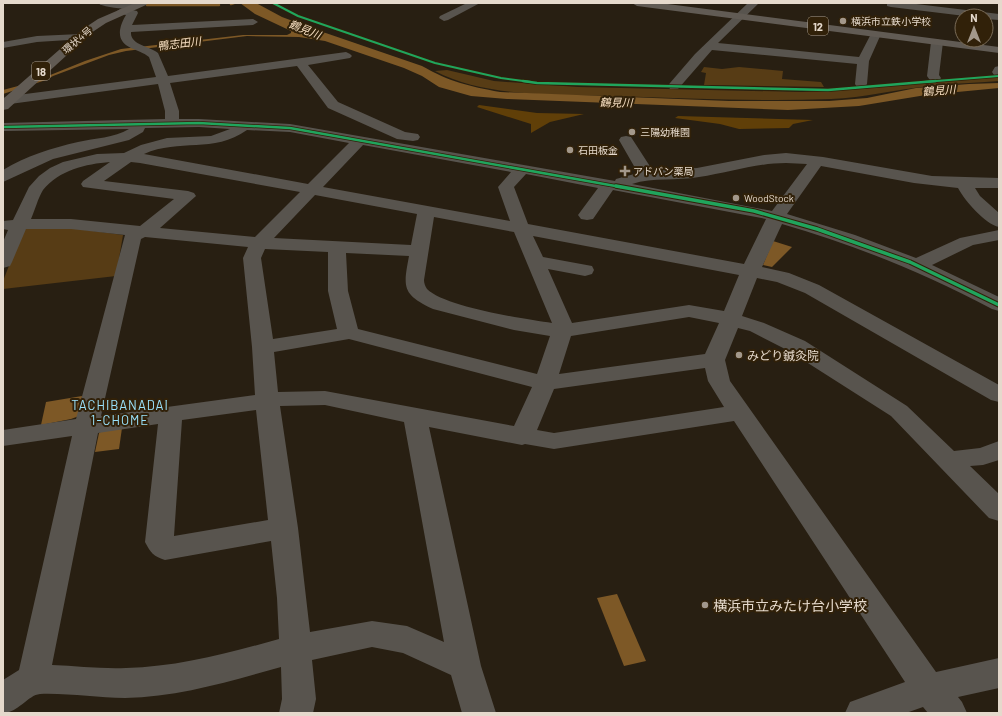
<svg xmlns="http://www.w3.org/2000/svg" width="1002" height="716" viewBox="0 0 1002 716" font-family="Barlow,'Noto Sans JP',sans-serif">
<style>
.green{fill:#573c15}
.forest{fill:#603f08}
.water{fill:#7d5826}
.lines{fill:none;stroke-linecap:round;stroke-linejoin:round}
.stream{stroke:#7d5826;stroke-width:2.5}
.minor{fill:#58544e;fill-rule:evenodd}
.major{fill:#615b54;fill-rule:evenodd}
.cycleway-far2-casing{stroke:#312109;stroke-width:3.5}
.cycleway-far1-casing{stroke:#312109;stroke-width:4}
.cycleway-casing{stroke:#312109;stroke-width:5.5}
.cycleway-far2{stroke:#20a55d;stroke-width:2}
.cycleway-far1{stroke:#20a55d;stroke-width:2.5}
.cycleway{stroke:#20a55d;stroke-width:3.5}
.poi-dot{fill:#a3988b;stroke:#312109;stroke-width:1.5}
.labels{text-anchor:middle;dominant-baseline:central;stroke-width:4;stroke-linejoin:round;paint-order:stroke}
.far-poi-label{font-size:10px;fill:#e5d9cc;stroke:#312109;text-anchor:start}
.far-street-label{font-size:10px;fill:#e5d9cc;stroke:#312109}
.shield{fill:#312109;stroke:#afa292;stroke-width:1}
.shield-label{font-size:11px;font-weight:bold;fill:#e5d9cc}
.far-water-label{font-size:11px;font-style:italic;fill:#f6dec1;stroke:#312109}
.poi-label{font-size:12px;fill:#e5d9cc;stroke:#312109;text-anchor:start}
.neighbourhood-label{font-size:13px;letter-spacing:1px;fill:#9ae2fc;stroke:#312109}
.near-poi-label{font-size:14px;fill:#e5d9cc;stroke:#312109;text-anchor:start}
</style>
<rect width="100%" height="100%" fill="#281f12"/>
<g class="green">
<polygon points="704,67 722,69 739,67 783,71 782,79 821,82 824,87 704,85 706,73 701,72"/>
<path d="M 447,70 L 494,81 L 578,87 L 802,92 L 861,89 L 958,79 L 999,77 L 999,81 C 976,83 953,83 930,86 C 896,89 864,98 831,99 C 758,102 685,98 613,96 C 556,94 486,98 435,71 Z"/>
<polygon points="35,226 56,226 123,235 116,276 3,289 3,281 23,230"/>
</g>
<g class="forest">
<polygon points="479,105 537,113 584,114 550,122 531,133 531,124 477,107"/>
<polygon points="678,116 813,120 793,124 789,128 739,129 720,124 675,118"/>
</g>
<g class="water">
<path d="M 240,3 L 256,3 L 282,17 L 317,30 L 422,66 C 450,82 468,86 500,92 L 729,101 L 829,101 L 867,98 L 916,88 L 969,84 L 999,83 L 999,88 L 926,95 L 859,106 L 788,110 L 507,99 L 471,96 L 439,87 L 422,76 L 404,68 L 325,41 L 299,37 L 247,36 L 126,51 L 109,55 L 53,76 L 46,80 L 3,94 L 3,90 L 33,82 L 85,61 L 121,49 L 243,35 L 287,35 L 291,33 L 291,31 L 255,14 Z"/>
<polygon points="773,241 792,247 772,267 763,265"/>
<polygon points="82,396 79,416 71,419 41,425 46,402"/>
<polygon points="122,428 119,449 95,452 99,433 105,429"/>
<polygon points="617,594 646,661 624,666 597,598"/>
</g>
<g class="lines">
<g class="stream">
<polyline points="231,4 234,3"/>
<polyline points="147,5 219,5"/>
</g>
<g class="minor">
<path d="M 98,3 L 136,3 L 141,6 C 137,11 103,8 98,3 Z"/>
<polygon points="467,3 480,3 448,20 444,21 439,18 440,16"/>
<polygon points="748,3 759,3 718,43 859,57 872,32 880,32 881,34 869,61 867,84 865,87 857,87 855,84 857,64 712,50 678,89 670,89 668,86 670,83 695,54"/>
<polygon points="887,3 908,3 999,14 999,20 986,19 986,16 965,16 891,7 887,6"/>
<path d="M 122,8 L 137,11 L 138,13 L 132,25 L 253,19 L 258,22 L 253,25 L 131,32 C 130,45 150,46 158,53 L 168,76 L 346,52 L 350,54 L 352,56 L 350,58 L 308,65 L 338,102 L 405,132 L 418,134 L 420,137 L 418,140 L 413,141 L 397,139 L 328,108 L 297,66 L 170,83 L 179,111 L 179,119 L 199,119 L 290,124 L 615,181 L 616,179 L 638,173 L 619,140 L 621,137 L 626,136 L 631,137 L 653,171 L 697,168 L 764,155 L 786,153 L 823,157 L 932,176 L 999,178 L 999,188 L 975,188 L 980,196 L 999,213 L 999,227 C 985,224 965,201 958,188 L 914,183 L 821,166 L 787,214 L 855,235 L 916,258 L 960,238 L 999,230 L 999,240 L 973,245 L 932,265 L 999,297 L 999,311 L 992,309 C 924,273 855,245 782,224 L 762,267 L 789,273 L 819,285 L 999,385 L 999,402 L 991,400 L 805,293 L 777,282 L 757,278 L 742,316 L 764,323 L 805,341 L 907,406 L 954,451 L 980,448 L 999,441 L 999,460 L 983,465 L 970,466 L 999,494 L 999,521 L 989,518 L 891,416 L 789,351 L 750,331 L 738,328 L 725,360 L 730,381 L 936,672 L 999,658 L 999,688 L 958,697 L 962,702 L 967,713 L 928,713 L 923,707 L 906,713 L 845,713 L 850,702 L 905,682 L 734,421 L 554,449 L 525,444 L 522,445 L 429,427 L 481,666 L 496,713 L 462,713 L 451,675 L 403,653 L 372,647 L 312,660 L 316,699 L 313,713 L 279,713 L 282,699 L 281,667 C 230,681 179,697 125,698 C 97,698 69,693 40,694 C 28,695 18,713 3,713 L 3,680 L 19,670 L 72,436 L 3,446 L 3,430 L 76,419 L 125,235 L 71,229 L 26,229 L 12,262 L 10,266 L 3,268 L 3,242 L 8,230 L 3,229 L 3,221 L 13,220 L 29,187 L 39,176 L 50,168 L 63,162 L 97,154 L 124,153 L 141,145 L 167,138 L 211,136 L 230,129 L 199,127 L 145,128 L 143,132 L 129,140 L 53,159 L 3,182 L 3,170 C 26,156 52,148 78,142 C 95,138 114,138 129,129 L 3,131 L 3,123 L 165,119 L 165,111 L 158,84 L 10,104 L 5,103 L 3,100 L 5,97 L 10,96 L 156,77 L 149,57 C 138,48 118,49 120,30 C 121,24 123,20 126,15 L 118,13 L 117,11 ZM 247,130 L 290,132 L 349,143 L 308,184 L 144,154 C 180,138 213,154 247,130 ZM 363,145 L 511,172 L 498,187 L 510,221 L 323,187 ZM 110,162 L 83,181 L 81,184 L 83,187 L 174,199 L 140,226 L 71,219 L 31,219 C 35,210 38,198 43,190 C 59,170 86,164 110,162 ZM 131,162 L 140,163 L 300,192 L 255,237 L 160,228 L 196,196 L 194,193 L 188,191 L 104,181 ZM 786,163 L 807,164 L 772,211 L 632,184 C 653,177 677,181 699,177 C 728,173 756,163 786,163 ZM 526,174 L 598,188 L 578,215 L 581,219 L 587,220 L 593,219 L 613,190 L 766,219 L 744,264 L 528,224 L 514,187 ZM 315,195 L 417,214 L 411,245 L 274,238 ZM 434,217 L 514,232 L 552,323 C 524,319 445,307 427,289 C 425,286 424,283 424,280 ZM 533,236 L 739,275 L 724,311 L 689,305 L 572,323 L 548,269 L 585,276 L 592,274 L 594,270 L 592,266 L 543,257 ZM 145,237 L 248,247 L 243,258 L 252,347 L 255,395 L 101,416 L 141,239 ZM 265,249 L 328,252 L 328,291 L 337,329 L 273,339 L 261,258 ZM 346,253 L 409,256 C 403,288 402,294 433,309 L 514,330 L 550,336 L 537,374 L 358,329 L 348,291 ZM 689,317 L 719,323 L 705,354 L 559,374 L 571,336 ZM 349,339 L 532,387 L 514,426 L 325,391 L 278,392 L 274,352 ZM 705,368 L 708,381 L 724,407 L 554,433 L 537,430 L 554,389 ZM 325,405 L 404,422 L 444,642 L 407,626 L 372,621 L 310,632 L 298,528 L 280,406 ZM 256,410 L 268,520 L 174,536 L 182,420 ZM 158,424 L 145,542 C 151,553 153,556 165,560 L 271,541 L 277,598 L 279,639 C 229,653 178,667 126,668 C 101,669 77,666 52,665 L 98,433 Z"/>
<polygon points="80,34 86,37 84,39 37,42 3,48 3,42 37,36"/>
<path d="M 937,39 L 943,42 L 939,75 L 941,78 L 939,81 C 933,82 930,81 927,76 L 931,42 Z"/>
<polygon points="999,66 999,75 994,75 992,72 995,67"/>
</g>
<g class="major">
<polygon points="135,3 148,3 146,5 106,23 91,33 8,109 3,110 3,99 83,29 98,19"/>
<polygon points="632,3 660,3 999,47 999,53 637,6"/>
</g>
<g class="cycleway-far2-casing">
<g id="cycleway-far2">
<polyline points="273,3 298,16 435,63 501,78 531,82"/>
<polyline points="924,82 999,76"/>
</g>
</g>
<g class="cycleway-far1-casing">
<g id="cycleway-far1">
<polyline points="523,81 537,83 828,90 936,81"/>
<polyline points="3,127 199,123 290,128 621,187"/>
</g>
</g>
<g class="cycleway-casing">
<polyline id="cycleway" points="616,186 754,211 817,229 910,262 999,305"/>
</g>
<use href="#cycleway-far2" class="cycleway-far2"/>
<use href="#cycleway-far1" class="cycleway-far1"/>
<use href="#cycleway" class="cycleway"/>
</g>
<g class="poi-dot">
<circle cx="843" cy="21" r="4"/>
<circle cx="632" cy="132" r="4"/>
<circle cx="570" cy="150" r="4"/>
<path d="M623 165h4v4h4v4h-4v4h-4v-4h-4v-4h4z"/>
<circle cx="736" cy="198" r="4"/>
<circle cx="739" cy="355" r="4"/>
<circle cx="705" cy="605" r="4"/>
</g>
<g class="labels">
<g class="far-poi-label">
<text x="851" y="21">横浜市立鉄小学校</text>
<text x="640" y="132">三陽幼稚園</text>
<text x="578" y="150">石田板金</text>
<text x="633" y="171">アドバン薬局</text>
<text x="744" y="198">WoodStock</text>
</g>
<g class="far-street-label">
<text transform="translate(77 40) rotate(-40)">環状4号</text>
</g>
<g class="shield">
<rect x="808" y="17" width="20" height="18" rx="3"/>
<rect x="32" y="62" width="18" height="18" rx="3"/>
</g>
<g class="shield-label">
<text x="818" y="26">12</text>
<text x="41" y="71">18</text>
</g>
<g class="far-water-label">
<text transform="translate(305 29) rotate(22)">鶴見川</text>
<text transform="translate(179 43) rotate(-7)">鴨志田川</text>
<text transform="translate(939 90) rotate(-4)">鶴見川</text>
<text transform="translate(616 102) rotate(1)">鶴見川</text>
</g>
<g class="poi-label">
<text x="747" y="355">みどり鍼灸院</text>
</g>
<g class="neighbourhood-label">
<text x="120" y="405">TACHIBANADAI<tspan x="120" dy="15">1-CHOME</tspan></text>
</g>
<g class="near-poi-label">
<text x="713" y="605">横浜市立みたけ台小学校</text>
</g>
</g>
<rect width="1002" height="716" fill="none" stroke="#e5d9cc" stroke-width="8"/>
<g transform="translate(974 28)"><circle r="19" fill="#312109" stroke="#796b57"/>
<path d="M0-3L7 15L0 10L-7 15Z" fill="#a3988b"/>
<text y="-6" font-size="11" font-weight="bold" text-anchor="middle" fill="#e5d9cc">N</text>
</g>
</svg>
